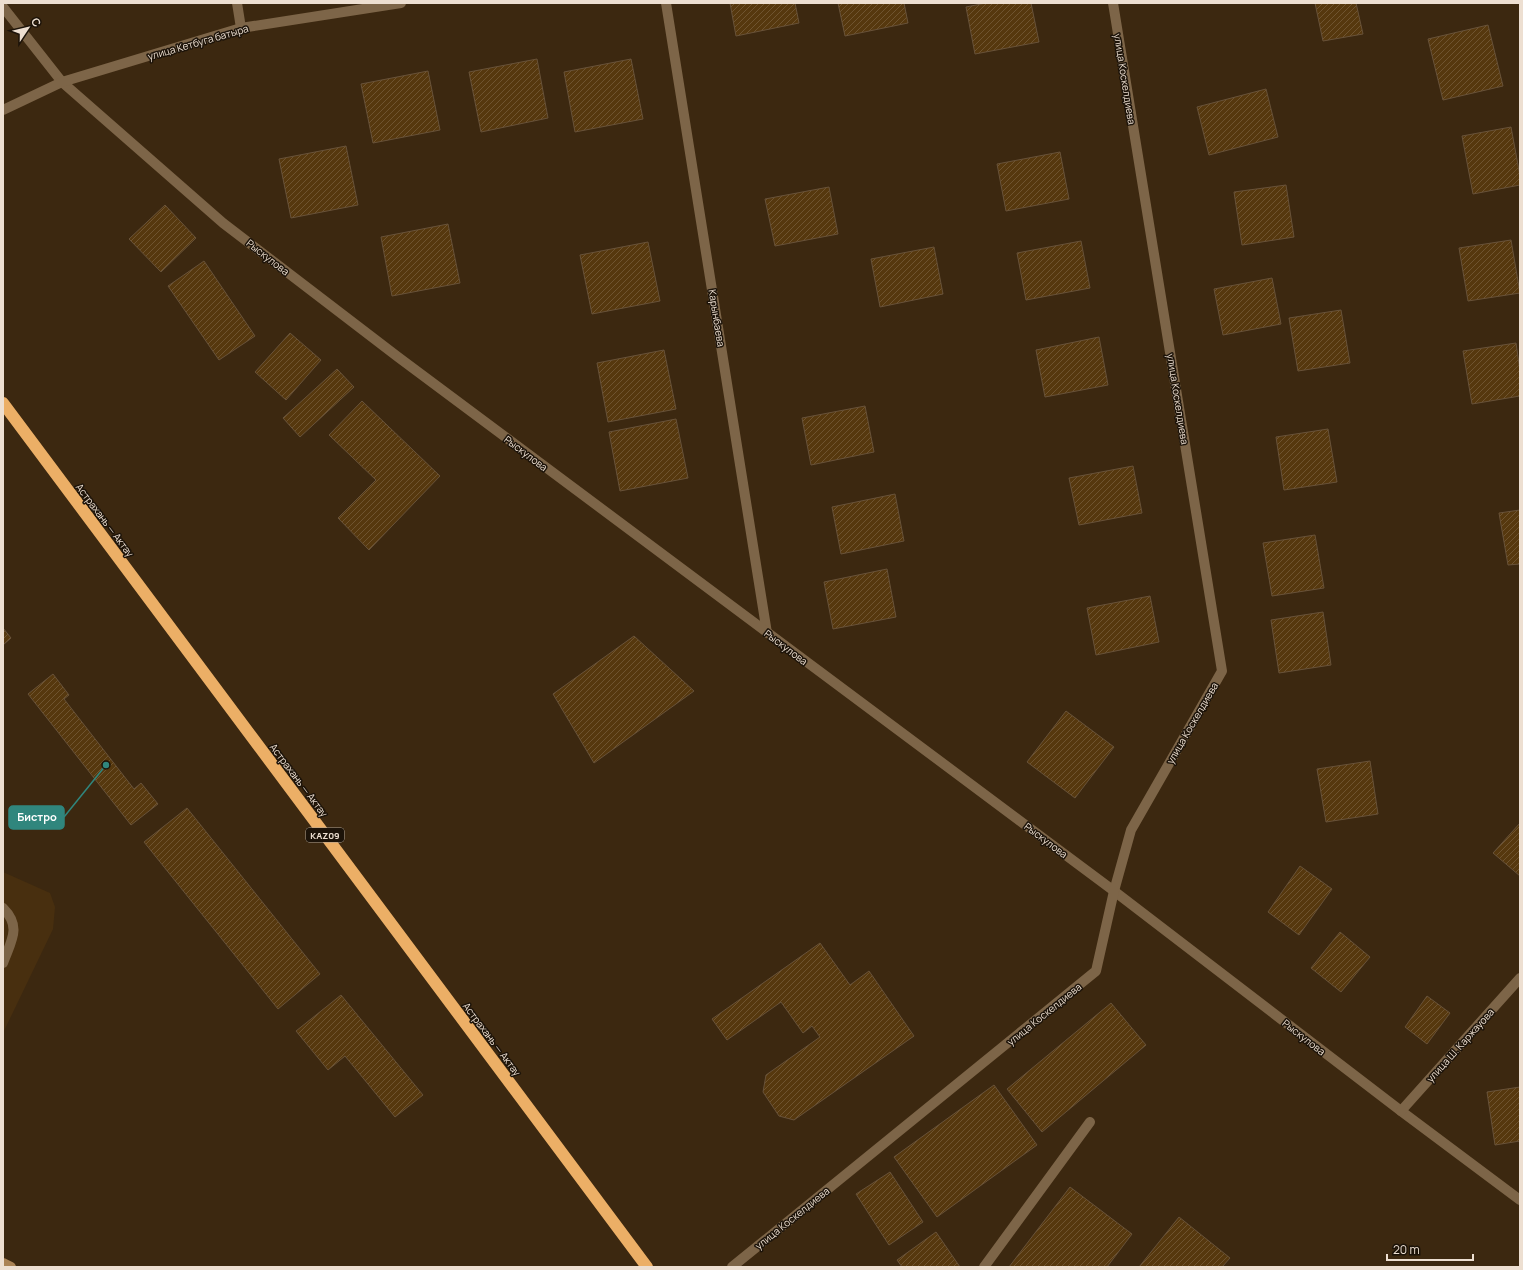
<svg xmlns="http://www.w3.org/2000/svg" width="1523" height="1270" viewBox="0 0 1523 1270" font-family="Manrope,sans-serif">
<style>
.built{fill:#482f0f}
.building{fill:url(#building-hatch);stroke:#685239}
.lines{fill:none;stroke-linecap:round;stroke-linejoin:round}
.lane{stroke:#7d6548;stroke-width:10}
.street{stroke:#7d6548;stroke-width:10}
.secondary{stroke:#aa8355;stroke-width:10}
.highway{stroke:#ecaf66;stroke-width:12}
.labels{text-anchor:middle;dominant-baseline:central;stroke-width:3;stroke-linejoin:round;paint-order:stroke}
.shield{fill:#1c1309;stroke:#aea295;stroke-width:1}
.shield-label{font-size:9px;font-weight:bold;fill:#eddfd1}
.street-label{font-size:10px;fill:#eddfd1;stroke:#1c1309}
.leader{fill:none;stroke:#30867d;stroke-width:1.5}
.callout-dot{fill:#30867d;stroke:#1c1309;stroke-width:1.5}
.callout{fill:#30867d;stroke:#30867d;stroke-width:1.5}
.callout-label{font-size:11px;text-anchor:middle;font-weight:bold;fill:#fff}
</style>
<defs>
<pattern id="building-hatch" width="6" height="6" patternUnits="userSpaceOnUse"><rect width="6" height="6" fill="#56380e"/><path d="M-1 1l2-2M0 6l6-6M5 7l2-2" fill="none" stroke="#6f5430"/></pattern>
</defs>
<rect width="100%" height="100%" fill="#3c2810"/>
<polygon class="built" points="3,872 50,893 55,907 53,929 3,1033"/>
<g class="building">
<polygon points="730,3 795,3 799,23 736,36"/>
<polygon points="838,3 904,3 908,23 845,36"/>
<polygon points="986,3 1031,3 1039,42 975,54 966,7"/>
<polygon points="1315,3 1356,3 1363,34 1323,41"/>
<polygon points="1488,25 1503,86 1443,100 1428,39"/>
<polygon points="537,59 548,118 481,132 469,72"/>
<polygon points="631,59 643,119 575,132 564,72"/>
<polygon points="428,71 440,130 373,143 361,84"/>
<polygon points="1266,89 1278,137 1209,155 1197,107"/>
<polygon points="1511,127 1520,176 1520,185 1473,194 1462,136"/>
<polygon points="346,146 358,205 291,218 279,159"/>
<polygon points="1060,152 1069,199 1006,211 997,164"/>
<polygon points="1286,185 1294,237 1242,245 1234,192"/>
<polygon points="829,187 838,234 775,246 765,199"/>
<polygon points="165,205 196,238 161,272 129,239"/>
<polygon points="448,224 460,283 392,296 381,237"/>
<polygon points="1511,240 1520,293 1468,301 1459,248"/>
<polygon points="1081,241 1090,288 1026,300 1017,253"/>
<polygon points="648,242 660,301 592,314 580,255"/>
<polygon points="934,247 943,294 880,307 871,259"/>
<polygon points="204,261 255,336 219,360 168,286"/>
<polygon points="1272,278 1281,324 1223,335 1214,289"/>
<polygon points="1341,310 1350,363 1298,371 1289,318"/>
<polygon points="290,333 321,360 286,400 255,372"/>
<polygon points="1099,337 1108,385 1045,397 1036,350"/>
<polygon points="1516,343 1520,371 1520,396 1472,404 1463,351"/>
<polygon points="664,350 676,409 608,422 597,363"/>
<polygon points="337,369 354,387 300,437 283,418"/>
<polygon points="362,401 440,476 369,550 338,518 376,480 329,435"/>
<polygon points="865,406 874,452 811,465 802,418"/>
<polygon points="676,419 688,478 620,491 609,432"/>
<polygon points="1328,429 1337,482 1284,490 1276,437"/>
<polygon points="1133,466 1142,513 1079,525 1069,478"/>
<polygon points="895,494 904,541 841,554 832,507"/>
<polygon points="1520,510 1520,564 1508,565 1499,513"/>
<polygon points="1315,535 1324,588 1272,596 1263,543"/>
<polygon points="887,569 896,617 833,629 824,582"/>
<polygon points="1150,596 1159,642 1096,655 1087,608"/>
<polygon points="1323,612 1331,665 1279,673 1271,620"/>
<polygon points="3,628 11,638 3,645"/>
<polygon points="634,636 694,691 594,763 553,694"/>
<polygon points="53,674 69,695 64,699 134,789 141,783 158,804 131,825 28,694"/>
<polygon points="1066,711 1114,747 1075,798 1027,762"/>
<polygon points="1370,761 1378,814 1326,822 1317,769"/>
<polygon points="187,808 320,974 278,1009 144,842"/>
<polygon points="1520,823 1520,876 1493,853"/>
<polygon points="1300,866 1332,889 1299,935 1268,912"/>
<polygon points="1340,932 1370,957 1341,992 1311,968"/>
<polygon points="820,943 850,985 869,971 914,1036 794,1120 779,1116 763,1092 766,1075 820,1037 812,1026 803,1033 781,1002 727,1040 712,1019"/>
<polygon points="341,995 423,1095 395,1117 345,1056 328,1070 296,1031"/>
<polygon points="1427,996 1450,1013 1427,1044 1405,1027"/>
<polygon points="1111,1003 1146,1045 1042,1132 1007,1089"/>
<polygon points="994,1085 1037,1145 937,1217 894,1157"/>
<polygon points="1520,1087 1520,1141 1495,1145 1487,1092"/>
<polygon points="890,1172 923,1222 889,1245 856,1194"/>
<polygon points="1070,1187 1132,1234 1107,1267 1009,1267"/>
<polygon points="1179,1217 1230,1258 1222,1267 1139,1267"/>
<polygon points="936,1232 960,1267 902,1267 897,1260"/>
</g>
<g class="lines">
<g class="lane">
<path d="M 3,908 C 22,927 11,941 3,963"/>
<polyline points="984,1267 1090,1122"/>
</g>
<g class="street">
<polyline points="237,3 241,28"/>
<polyline points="666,3 767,633"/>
<polyline points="3,7 62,82 223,223 398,357 1114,891 1401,1111 1520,1200"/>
<polyline points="3,110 62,82 241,28 401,3"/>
<polyline points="1401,1111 1520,978"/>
<polyline points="732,1267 1096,971 1114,891 1131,830 1222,671 1113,3"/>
</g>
<polyline class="secondary" points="3,1263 11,1267"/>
<polyline class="highway" points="3,403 647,1267"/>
</g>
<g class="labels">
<rect class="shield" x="306" y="828" width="38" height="14" rx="3"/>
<g class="shield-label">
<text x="325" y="835">KAZ09</text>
</g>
<g class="street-label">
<text transform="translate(198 42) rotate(-16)">улица Кетбуга батыра</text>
<text transform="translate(1125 79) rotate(81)">улица Коскелдиева</text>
<text transform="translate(268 257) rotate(38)">Рыскулова</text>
<text transform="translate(717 318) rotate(81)">Карынбаева</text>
<text transform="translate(1178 399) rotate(81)">улица Коскелдиева</text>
<text transform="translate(526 453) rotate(37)">Рыскулова</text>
<text transform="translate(105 520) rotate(53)">Астрахань — Актау</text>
<text transform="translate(786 647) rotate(37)">Рыскулова</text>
<text transform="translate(1192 723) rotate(-60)">улица Коскелдиева</text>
<text transform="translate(299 780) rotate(53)">Астрахань — Актау</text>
<text transform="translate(1046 840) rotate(37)">Рыскулова</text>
<text transform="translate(1044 1014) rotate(-39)">улица Коскелдиева</text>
<text transform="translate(1304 1037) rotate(38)">Рыскулова</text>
<text transform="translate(492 1039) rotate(53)">Астрахань — Актау</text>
<text transform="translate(1460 1045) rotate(-48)">улица Ш. Каржауова</text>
<text transform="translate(792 1218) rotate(-39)">улица Коскелдиева</text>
</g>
</g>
<path class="leader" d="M106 765L64 817"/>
<circle class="callout-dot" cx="106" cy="765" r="4"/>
<rect class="callout" x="9" y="806" width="55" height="23" rx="4"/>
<g class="callout-label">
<text x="37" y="821">Бистро</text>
</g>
<rect width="1523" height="1270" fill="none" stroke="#eddfd1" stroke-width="8"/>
<g transform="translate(28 28) rotate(55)" stroke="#1c1309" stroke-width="3" paint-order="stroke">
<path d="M0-3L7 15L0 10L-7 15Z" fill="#eddfd1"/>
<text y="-6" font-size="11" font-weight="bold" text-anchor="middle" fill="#eddfd1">С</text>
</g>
<path d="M1387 1254v6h86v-6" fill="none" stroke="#eddfd1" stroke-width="2"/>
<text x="1393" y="1254" font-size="12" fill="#eddfd1" stroke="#1c1309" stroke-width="3" paint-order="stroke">20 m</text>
</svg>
